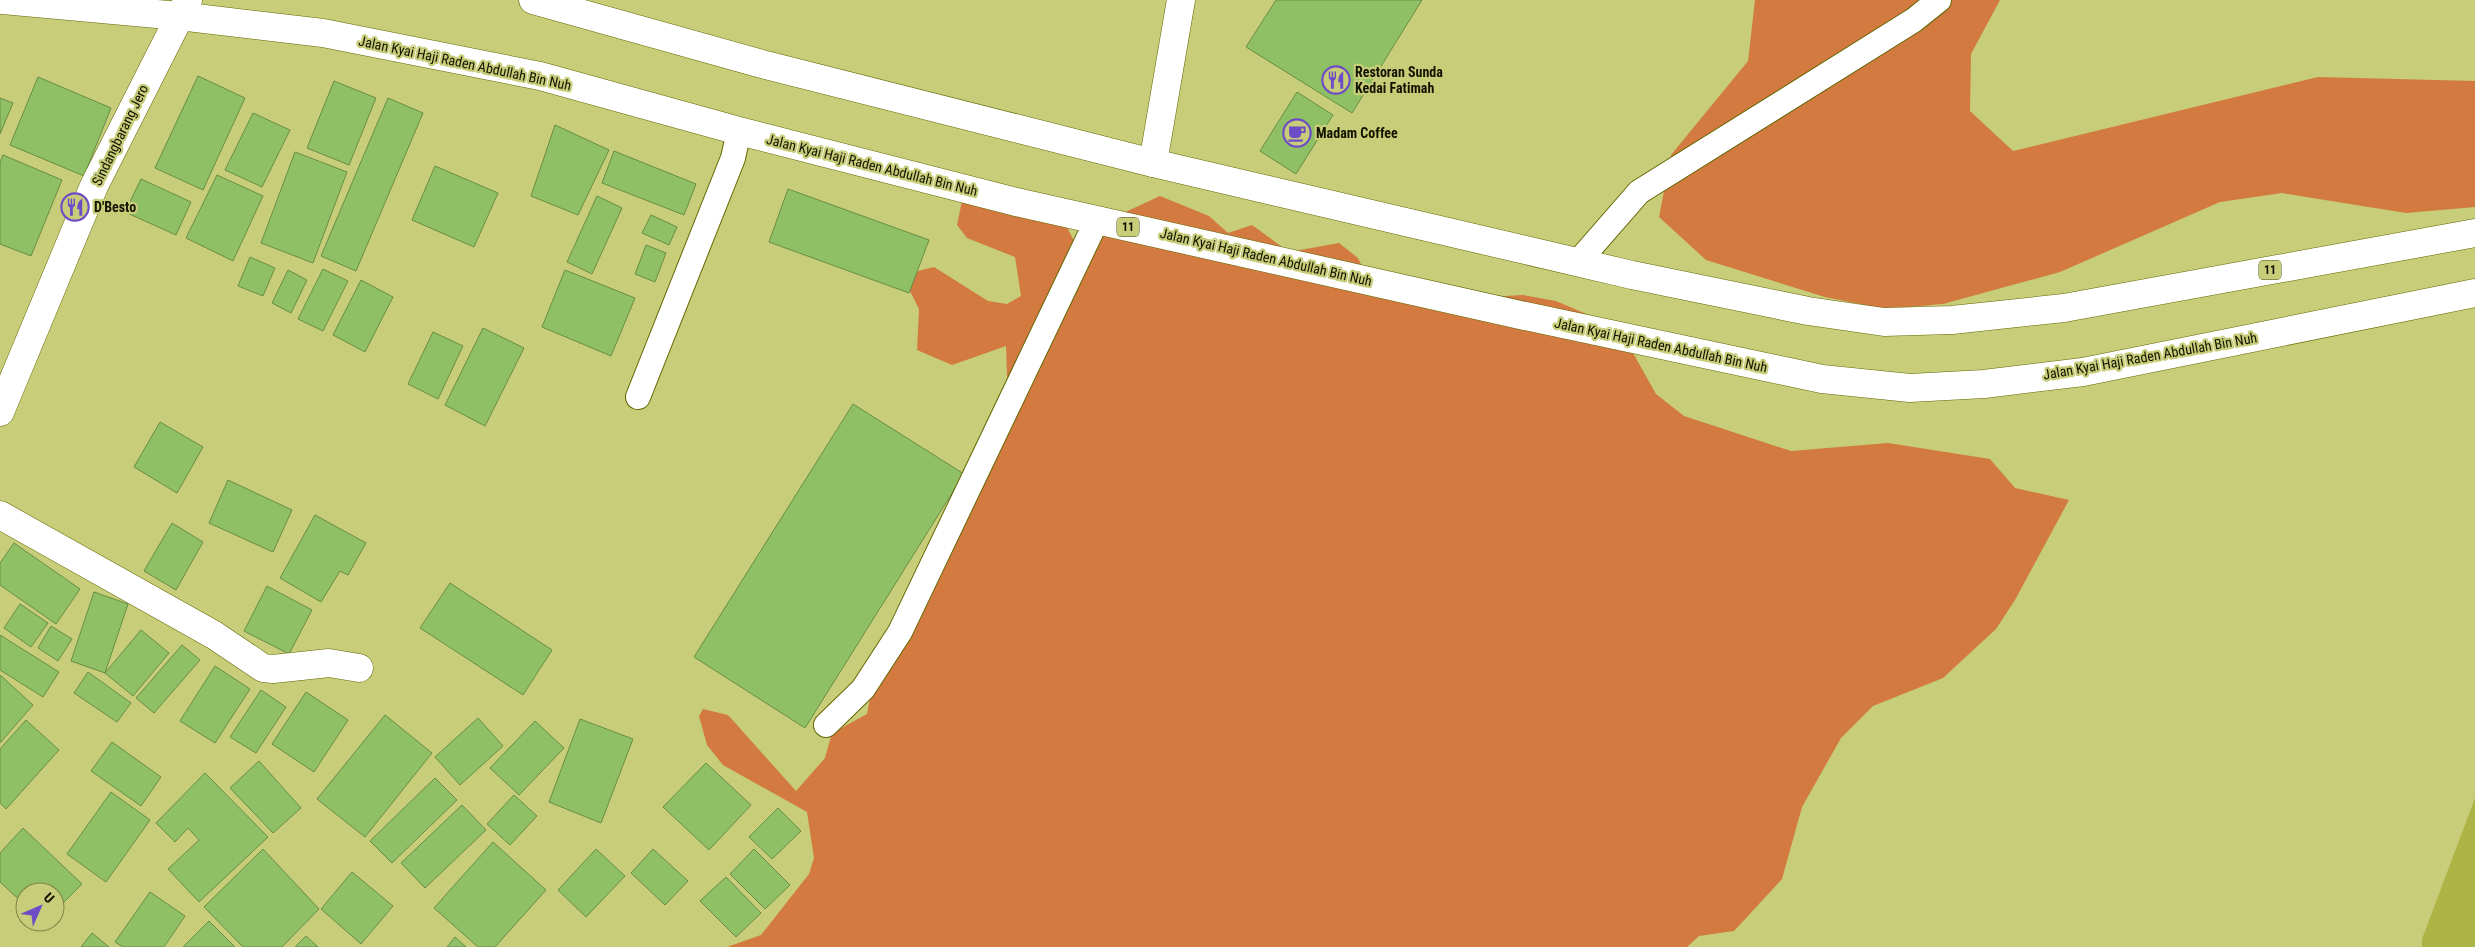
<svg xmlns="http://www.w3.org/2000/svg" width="2475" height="947" viewBox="0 0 2475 947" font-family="'Roboto Condensed',sans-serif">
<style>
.forest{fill:#d27a40}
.water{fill:#aeb346}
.building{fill:#90c065;stroke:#688d46}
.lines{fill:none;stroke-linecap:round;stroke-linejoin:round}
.service-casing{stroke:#656702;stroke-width:26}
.minor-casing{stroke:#656702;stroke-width:29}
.tertiary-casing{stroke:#656702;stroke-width:29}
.trunk-casing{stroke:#656702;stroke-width:29}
.service{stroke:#fff;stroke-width:24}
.minor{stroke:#fff;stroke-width:28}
.tertiary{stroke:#fff;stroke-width:28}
.trunk{stroke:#fff;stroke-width:28}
.labels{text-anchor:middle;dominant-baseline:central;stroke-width:4.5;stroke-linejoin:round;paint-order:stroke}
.shield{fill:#c7cd78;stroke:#484b24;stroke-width:1}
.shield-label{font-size:12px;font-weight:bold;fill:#121300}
.street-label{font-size:14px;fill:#121300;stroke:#c7cd78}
.poi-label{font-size:14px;font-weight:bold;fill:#121300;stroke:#c7cd78;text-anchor:start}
</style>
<rect width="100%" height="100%" fill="#c7cd78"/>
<g class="forest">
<polygon points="1755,0 2000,0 1971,54 1970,111 2013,151 2318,77 2475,81 2475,207 2406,213 2282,193 2220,202 2060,272 1943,304 1884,309 1825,297 1706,260 1659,217 1671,155 1748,61"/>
<polygon points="1160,196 1209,216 1228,233 1252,225 1289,252 1339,243 1358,258 1375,294 1452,299 1523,295 1556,301 1619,328 1656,394 1684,416 1791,451 1888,443 1990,459 2015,488 2069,500 2015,600 1996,629 1943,678 1873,706 1841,738 1802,807 1782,879 1734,931 1699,936 1687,947 727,947 761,935 809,874 814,858 807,812 723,765 707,745 699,716 703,709 728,715 796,791 825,758 832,733 867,714 872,688 954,491 1009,433 1006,346 952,365 917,350 919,309 907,285 918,271 934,267 988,301 1007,304 1021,296 1015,257 967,238 957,225 962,201 1057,207 1080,253 1114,228 1119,215"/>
</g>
<polygon class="water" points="2475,798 2475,947 2422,947 2422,939"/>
<g class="building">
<polygon points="1276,0 1422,0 1352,113 1246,47"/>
<polygon points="198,76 245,98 203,190 155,168"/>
<polygon points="38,77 111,108 84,176 10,145"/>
<polygon points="334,81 376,98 349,165 307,148"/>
<polygon points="1297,92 1333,115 1296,174 1260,151"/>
<polygon points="0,98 13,103 0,134"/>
<polygon points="388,98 423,113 356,271 321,256"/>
<polygon points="253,113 290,130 262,187 225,170"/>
<polygon points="555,125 609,150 578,215 531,196"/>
<polygon points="614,151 696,184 684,215 602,183"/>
<polygon points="295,152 347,172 313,263 261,243"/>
<polygon points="3,155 62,180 31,256 0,244 0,162"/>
<polygon points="435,166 498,193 474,247 412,220"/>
<polygon points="217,175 263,196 233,261 186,238"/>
<polygon points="141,179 191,202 176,235 125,212"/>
<polygon points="788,189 929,240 909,293 769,242"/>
<polygon points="597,196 622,208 592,274 567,262"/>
<polygon points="651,215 677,227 669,245 642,233"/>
<polygon points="646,245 666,253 655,282 635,274"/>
<polygon points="250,257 275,268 263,296 238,286"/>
<polygon points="323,269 348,281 323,331 298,319"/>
<polygon points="288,270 307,280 291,313 272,303"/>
<polygon points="565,270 635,298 611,356 542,327"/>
<polygon points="361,280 393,297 365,352 333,335"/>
<polygon points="483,328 524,348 485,426 445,405"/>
<polygon points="433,332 463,346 438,399 408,384"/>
<polygon points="853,404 964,474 805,728 694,657"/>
<polygon points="160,422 203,447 177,493 134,467"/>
<polygon points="228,480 292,510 273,552 209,523"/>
<polygon points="315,515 366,543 348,575 340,571 321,602 280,578"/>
<polygon points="172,523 203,542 176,590 144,571"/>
<polygon points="14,543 80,589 56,624 0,585 0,563"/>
<polygon points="450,583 552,650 523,695 420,628"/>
<polygon points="267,586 312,610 289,654 244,631"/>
<polygon points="94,592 128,604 105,673 71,661"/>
<polygon points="20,604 48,623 31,647 4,628"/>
<polygon points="51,626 72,639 58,661 38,648"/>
<polygon points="141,630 169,653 133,696 105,673"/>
<polygon points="0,635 59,672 43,697 0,670"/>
<polygon points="182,645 200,660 154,713 136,698"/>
<polygon points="215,666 250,689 215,743 180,721"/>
<polygon points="88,672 131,703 117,722 74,693"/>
<polygon points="0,675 33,705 0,743"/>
<polygon points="261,690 286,707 256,753 230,737"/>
<polygon points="306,692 348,720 314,772 272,744"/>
<polygon points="385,715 432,753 365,837 317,799"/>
<polygon points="478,718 503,746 460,785 435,757"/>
<polygon points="580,719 633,739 601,823 549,802"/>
<polygon points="26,720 59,750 6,809 0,803 0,749"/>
<polygon points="535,721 564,748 519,795 490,768"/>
<polygon points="112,742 161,777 141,806 91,771"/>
<polygon points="259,761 301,808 273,833 230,788"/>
<polygon points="706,763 751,805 709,850 663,807"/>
<polygon points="205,773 268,837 199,902 168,869 199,840 188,828 175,842 156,823"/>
<polygon points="435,778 457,800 392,863 370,841"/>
<polygon points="111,792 150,820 106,882 67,854"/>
<polygon points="514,795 537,816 510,845 487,824"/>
<polygon points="462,805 486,830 425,888 401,863"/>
<polygon points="778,808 801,831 772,859 749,837"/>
<polygon points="23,828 82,884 55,911 55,892 25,892 25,905 0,882 0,853"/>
<polygon points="493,842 546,890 495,947 478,947 434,908"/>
<polygon points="263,849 319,909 282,947 243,947 204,907"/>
<polygon points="596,849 625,876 586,917 558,890"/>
<polygon points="653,849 688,881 665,905 631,873"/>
<polygon points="754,849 790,885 765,909 730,874"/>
<polygon points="352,872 393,906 361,944 321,909"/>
<polygon points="726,877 761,913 736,937 700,901"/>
<polygon points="150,892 185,916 164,947 123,947 115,942"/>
<polygon points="209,921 235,947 183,947"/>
<polygon points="92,933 109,947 81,947"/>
<polygon points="306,936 318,947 295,947"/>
<polygon points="455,937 466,947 447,947"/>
</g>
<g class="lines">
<g class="service-casing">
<g id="service">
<polyline points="1578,262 1639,192 1914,20 1939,0"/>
<polyline points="638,397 733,158 739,131"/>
<polyline points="826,725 863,689 900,632 1097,220"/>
</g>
</g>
<g class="minor-casing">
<g id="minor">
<polyline points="1153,163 1181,0"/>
<polyline points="0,515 214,635 263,668 273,669 329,663 359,668"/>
</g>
</g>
<g class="tertiary-casing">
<polyline id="tertiary" points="0,412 94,186 188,0"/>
</g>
<g class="trunk-casing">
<g id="trunk">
<polyline points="3,0 179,16 323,33 540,76 739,131 1016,202 1525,316 1822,379 1910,388 1984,384 2083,372 2475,293"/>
<polyline points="533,0 762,64 1153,163 1632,275 1808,311 1884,322 1952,320 2064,308 2475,233"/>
</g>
</g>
<use href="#service" class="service"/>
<use href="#minor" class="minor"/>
<use href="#tertiary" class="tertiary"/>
<use href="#trunk" class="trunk"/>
</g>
<defs>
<g id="restaurant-ring" transform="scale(1.4375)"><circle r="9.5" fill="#c7cd78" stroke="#6d4cc5" stroke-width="1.5"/><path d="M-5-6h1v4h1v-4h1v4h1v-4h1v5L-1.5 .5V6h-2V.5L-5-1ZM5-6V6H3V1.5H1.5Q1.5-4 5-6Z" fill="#6d4cc5"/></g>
<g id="cafe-ring" transform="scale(1.4375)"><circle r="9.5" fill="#c7cd78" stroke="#6d4cc5" stroke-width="1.5"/><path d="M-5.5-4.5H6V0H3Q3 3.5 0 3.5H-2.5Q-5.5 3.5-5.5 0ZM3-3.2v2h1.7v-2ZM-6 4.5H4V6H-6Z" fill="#6d4cc5"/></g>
</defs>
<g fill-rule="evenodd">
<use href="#restaurant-ring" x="1336" y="80"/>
<use href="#cafe-ring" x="1297" y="133"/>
<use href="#restaurant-ring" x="75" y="207"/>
</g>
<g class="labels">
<g class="shield">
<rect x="1117" y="217.5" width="22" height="19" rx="4"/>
<rect x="2259" y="260.5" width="22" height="19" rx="4"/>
</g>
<g class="shield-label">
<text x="1128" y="227">11</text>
<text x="2270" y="270">11</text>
</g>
<g class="street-label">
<text transform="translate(465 63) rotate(12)">Jalan Kyai Haji Raden Abdullah Bin Nuh</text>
<text transform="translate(120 135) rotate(-64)">Sindangbarang Jero</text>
<text transform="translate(872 165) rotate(14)">Jalan Kyai Haji Raden Abdullah Bin Nuh</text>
<text transform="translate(1266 257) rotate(13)">Jalan Kyai Haji Raden Abdullah Bin Nuh</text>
<text transform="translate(1661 345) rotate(12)">Jalan Kyai Haji Raden Abdullah Bin Nuh</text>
<text transform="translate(2150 356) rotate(-10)">Jalan Kyai Haji Raden Abdullah Bin Nuh</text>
</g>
<g class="poi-label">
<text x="1355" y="72">Restoran Sunda<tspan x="1355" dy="16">Kedai Fatimah</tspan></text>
<text x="1316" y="133">Madam Coffee</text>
<text x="94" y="207">D'Besto</text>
</g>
</g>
<g transform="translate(40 907) rotate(45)"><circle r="24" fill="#c7cd78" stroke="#7f8348"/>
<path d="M0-4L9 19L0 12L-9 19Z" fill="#6d4cc5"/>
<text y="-8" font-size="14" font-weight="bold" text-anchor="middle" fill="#121300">U</text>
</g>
</svg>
